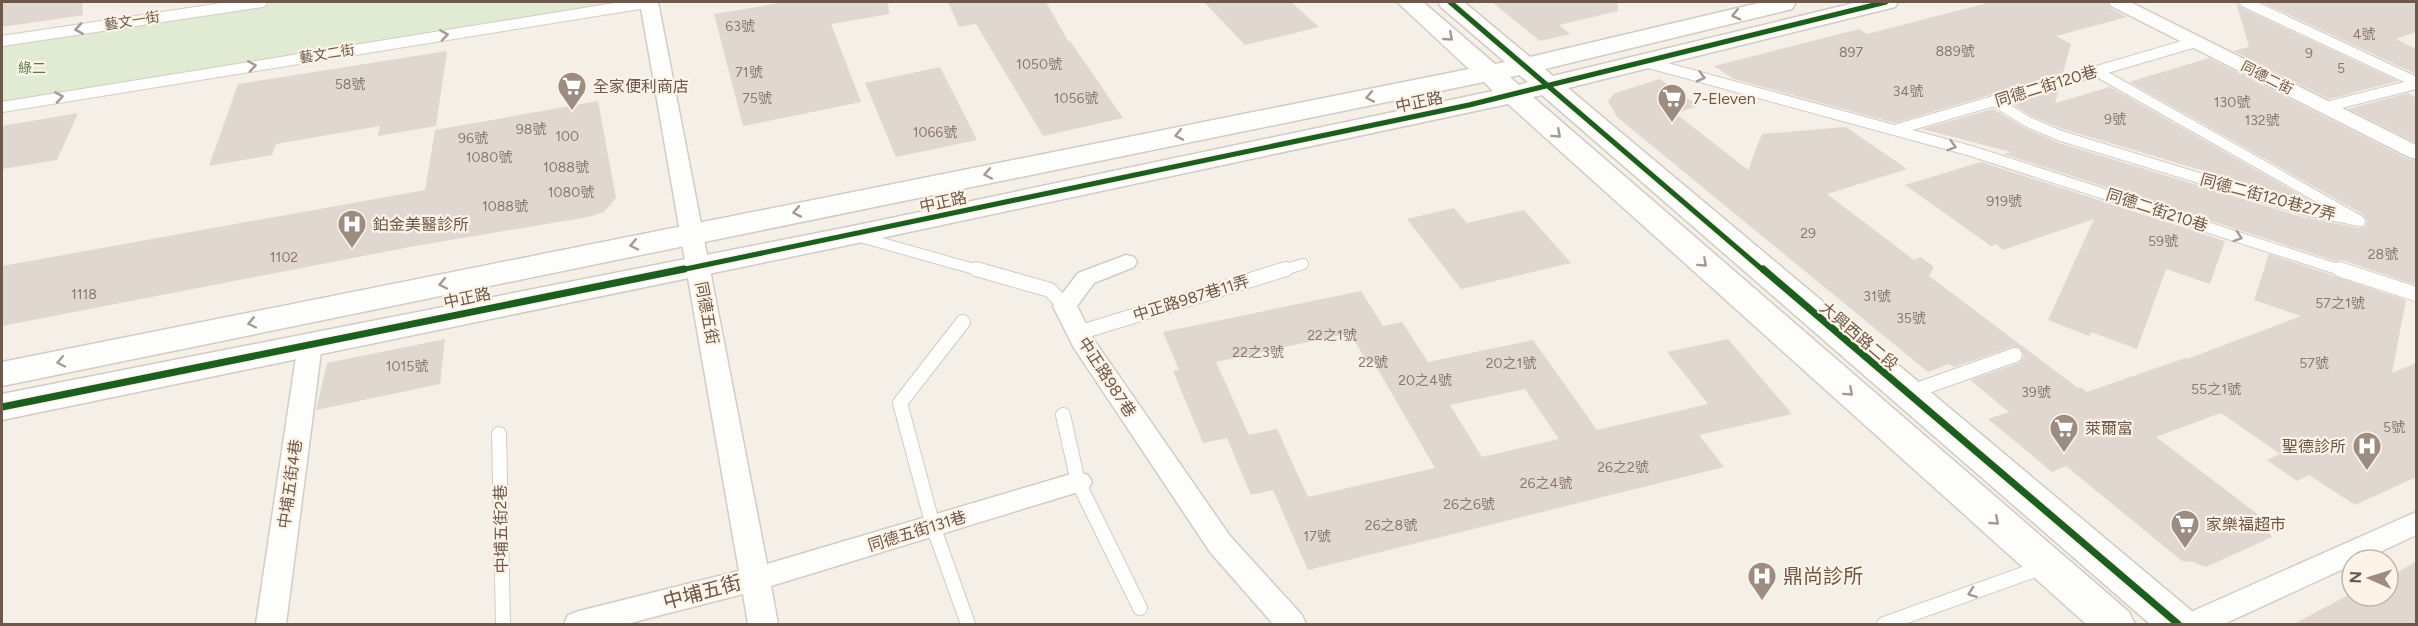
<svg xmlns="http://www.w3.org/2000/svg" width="2418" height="626" viewBox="0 0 2418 626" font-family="Figtree,'Noto Sans TC',sans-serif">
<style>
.green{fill:#e1ead3}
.building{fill:#e0d7d0;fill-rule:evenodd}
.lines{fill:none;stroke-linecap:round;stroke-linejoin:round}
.lane-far1-casing{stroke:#d3ccc6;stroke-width:12}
.lane-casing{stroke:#d3ccc6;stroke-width:16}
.street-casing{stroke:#d3ccc6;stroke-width:3}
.secondary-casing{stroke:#d2cbc4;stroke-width:3}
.lane-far1{stroke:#fdfdfb;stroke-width:10}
.lane{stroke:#fdfdfb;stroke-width:14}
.street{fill:#fdfdfb;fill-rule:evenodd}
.secondary{fill:#fdfdfb;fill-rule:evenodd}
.cycleway-far1-casing{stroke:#fdf4e7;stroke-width:8}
.cycleway-casing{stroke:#fdf4e7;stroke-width:10}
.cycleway-far1{stroke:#1b5e20;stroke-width:5}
.cycleway{stroke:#1b5e20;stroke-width:7}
.oneway{stroke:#a79991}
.labels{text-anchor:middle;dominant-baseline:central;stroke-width:4.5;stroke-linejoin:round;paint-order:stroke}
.far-street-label{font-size:14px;fill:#6e574b;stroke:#fdf4e7}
.number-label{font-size:14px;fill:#8c796e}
.far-park-label{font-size:14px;fill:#567947;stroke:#fdf4e7}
.poi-label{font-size:16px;fill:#6e574b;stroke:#fdf4e7;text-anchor:start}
.street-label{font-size:16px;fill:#6e574b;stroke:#fdf4e7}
.near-poi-label{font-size:20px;fill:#6e574b;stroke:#fdf4e7;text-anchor:start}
.near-street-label{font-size:20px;fill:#6e574b;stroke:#fdf4e7}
</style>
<rect width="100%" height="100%" fill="#f4efe7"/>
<polygon class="green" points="277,2 624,2 2,102 2,42"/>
<g class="building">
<polygon points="2,2 82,2 83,15 2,27"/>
<polygon points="786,2 888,2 889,14 831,24 861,102 743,126 714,14"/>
<polygon points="948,2 1046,2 1068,41 1070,41 1123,118 1043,136 976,24 959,27"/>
<polygon points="1204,2 1291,2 1319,27 1245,45"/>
<polygon points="1492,2 1617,2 1618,11 1559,25 1570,34 1540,41"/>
<polygon points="1991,2 2107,2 2110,8 2127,17 2056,36 2071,44 2063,73 1895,123 1734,79 1714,66 1859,29 1867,34"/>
<polygon points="2236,2 2242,8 2398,81 2329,99 2233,51 2249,47"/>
<polygon points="2261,2 2416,2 2416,32 2396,39 2416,49 2416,74"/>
<polygon points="447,51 436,126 378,136 380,126 276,144 272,155 209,166 238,84"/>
<polygon points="2209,58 2408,159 2416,161 2416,285 2342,260 2335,261 2004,154 2011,152 1922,129 1993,109 2025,128 2059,143 2299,216 2359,228 2365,226 2367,221 2364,215 2129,82"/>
<polygon points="940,67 977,140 896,157 865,83"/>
<polygon points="1660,79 1699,106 1675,113 1748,170 1762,134 1846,127 1907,169 1827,194 1914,260 1921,257 1934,267 1929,276 2078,388 2080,387 2087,392 2185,358 2187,359 2301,316 2254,300 2269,254 2406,300 2392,373 2416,363 2416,477 2355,505 2309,475 2297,481 2267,460 2280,454 2221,413 2156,437 2268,522 2266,528 2272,537 2206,567 2193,562 2182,561 2066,466 2052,472 1988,419 2009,412 1970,380 2019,363 2024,356 2020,348 2012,347 1954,367 1949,364 1928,372 1617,117 1608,101 1615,93"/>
<polygon points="2110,87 2318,205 2063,129 2031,116 2011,103 2059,89 2055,103"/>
<polygon points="2408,93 2416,98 2416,143 2348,109"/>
<polygon points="598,101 616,198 604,212 588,217 415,246 2,326 2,266 425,190 435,130"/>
<polygon points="78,113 57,160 2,169 2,126"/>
<polygon points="1981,162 2225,241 2210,284 2166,269 2137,349 2091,332 2089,336 2048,320 2094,219 2003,250 1996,244 1991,246 1905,185"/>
<polygon points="1454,208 1467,223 1524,210 1571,263 1461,289 1407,219"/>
<path d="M 1361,291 L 1383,326 L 1402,322 L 1428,362 L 1533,340 L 1597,430 L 1708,404 L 1667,352 L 1728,339 L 1792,414 L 1699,435 L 1724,467 L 1308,570 L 1273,490 L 1251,495 L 1227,438 L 1203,443 L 1173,371 L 1179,370 L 1163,332 ZM 1350,333 L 1367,362 L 1373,361 L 1435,468 L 1308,497 L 1277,429 L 1249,435 L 1216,362 ZM 1525,389 L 1559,439 L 1482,457 L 1450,405 Z"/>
<polygon points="445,339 440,384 316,410 327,363"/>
<polygon points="2416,562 2416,624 2294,624 2352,593 2352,596 2388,596 2388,577"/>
</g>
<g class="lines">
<g class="lane-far1-casing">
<g id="lane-far1">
<polyline points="2245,2 2416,82"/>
<polyline points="2,41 262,2"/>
<polyline points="1645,62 1971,151 2343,271"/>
<polyline points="1994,101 2028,122 2061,136 2301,209 2360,221 2096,71"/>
<polyline points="2,107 652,2"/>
<polyline points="2326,107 2416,84"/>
<polyline points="1898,129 2196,42"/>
<polyline points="857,236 981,271"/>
<polyline points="1281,271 1303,264"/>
</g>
</g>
<g class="lane-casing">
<g id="lane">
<polyline points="976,269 1050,290 1065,306"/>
<polyline points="2339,269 2416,294"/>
<polyline points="963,322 900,403 933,526 968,624"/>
<polyline points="1078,333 1286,269"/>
<polyline points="1911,392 2015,355"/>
<polyline points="1063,415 1078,482 1140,608"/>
<polyline points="499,434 503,624"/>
<polyline points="1884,624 2043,567"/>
</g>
</g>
<g class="street-casing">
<g id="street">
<polygon points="640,2 658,2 767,564 1078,472 1088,475 1092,482 1088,489 771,586 778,624 748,624 743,594 626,624 564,624 568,615 579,611 739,571"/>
<polygon points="2109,2 2130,2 2416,145 2416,159 2409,157 2111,6"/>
<polygon points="1126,255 1134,257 1137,262 1134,267 1094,283 1077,306 1094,340 1230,536 1302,615 1306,624 1273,624 1210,552 1074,348 1053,306 1078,273"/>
<polygon points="310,336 319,338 322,344 286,624 256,624 298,344 301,338"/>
<polygon points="2416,512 2416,535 2363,560 2352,560 2352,565 2224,624 2180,624 2184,615"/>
</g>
</g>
<g class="secondary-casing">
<path id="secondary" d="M 1397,2 L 1423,2 L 1495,64 L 1505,62 L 1441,7 L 1438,2 L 1464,2 L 1530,57 L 1763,2 L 1793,2 L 1795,4 L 1792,9 L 1545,69 L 1553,76 L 1858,2 L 1898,2 L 1895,7 L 1568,88 L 2193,612 L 2199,624 L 2150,624 L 1542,95 L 1533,97 L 2129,612 L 2135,624 L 2086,624 L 1508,104 L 853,244 L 2,420 L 2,394 L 853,226 L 1493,91 L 1484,82 L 2,386 L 2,362 L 1469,69 ZM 1519,75 L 1528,82 L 1519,85 L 1510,77 Z"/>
</g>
<use href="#lane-far1" class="lane-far1"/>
<use href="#lane" class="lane"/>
<use href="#street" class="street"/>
<use href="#secondary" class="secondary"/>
<g class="cycleway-far1-casing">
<g id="cycleway-far1">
<polyline points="1450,2 1764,271"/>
<polyline points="676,271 1469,105 1886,2"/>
</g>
</g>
<g class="cycleway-casing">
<g id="cycleway">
<polyline points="1763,269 2178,624"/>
<polyline points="2,407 684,269"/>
</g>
</g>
<use href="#cycleway-far1" class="cycleway-far1"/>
<use href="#cycleway" class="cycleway"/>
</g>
<defs><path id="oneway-chevron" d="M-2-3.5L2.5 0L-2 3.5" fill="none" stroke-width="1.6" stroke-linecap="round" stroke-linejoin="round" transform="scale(1.5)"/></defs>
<g class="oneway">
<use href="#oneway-chevron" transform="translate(1736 15) rotate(167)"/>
<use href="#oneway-chevron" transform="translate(79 29) rotate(171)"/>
<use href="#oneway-chevron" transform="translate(444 35) rotate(-9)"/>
<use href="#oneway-chevron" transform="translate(1449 37) rotate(41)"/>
<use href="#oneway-chevron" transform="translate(252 66) rotate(-9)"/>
<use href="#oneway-chevron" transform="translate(1701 77) rotate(15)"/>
<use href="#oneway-chevron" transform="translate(59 97) rotate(-9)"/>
<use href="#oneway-chevron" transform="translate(1370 97) rotate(169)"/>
<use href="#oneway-chevron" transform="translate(1557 134) rotate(42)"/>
<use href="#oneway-chevron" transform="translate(1179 135) rotate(169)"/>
<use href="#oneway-chevron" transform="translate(1952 146) rotate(16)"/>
<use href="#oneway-chevron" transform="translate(988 174) rotate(169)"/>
<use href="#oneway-chevron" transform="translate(797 212) rotate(169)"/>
<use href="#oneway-chevron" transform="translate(2238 237) rotate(18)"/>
<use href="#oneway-chevron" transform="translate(634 245) rotate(168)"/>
<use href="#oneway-chevron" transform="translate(1703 263) rotate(42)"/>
<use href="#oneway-chevron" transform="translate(443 284) rotate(168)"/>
<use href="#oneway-chevron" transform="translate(252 323) rotate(168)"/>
<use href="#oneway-chevron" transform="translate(61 362) rotate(168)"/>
<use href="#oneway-chevron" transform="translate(1849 392) rotate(42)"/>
<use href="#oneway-chevron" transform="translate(1995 521) rotate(41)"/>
<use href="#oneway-chevron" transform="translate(1972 593) rotate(160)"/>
</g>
<defs>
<g id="supermarket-pin" transform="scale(1.5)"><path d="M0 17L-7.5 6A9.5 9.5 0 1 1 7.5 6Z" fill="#9d8c82" stroke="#fdf4e7"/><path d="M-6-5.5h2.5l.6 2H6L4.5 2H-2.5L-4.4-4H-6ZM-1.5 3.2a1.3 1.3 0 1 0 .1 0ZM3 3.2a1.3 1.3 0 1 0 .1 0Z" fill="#fff"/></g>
<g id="hospital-pin" transform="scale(1.5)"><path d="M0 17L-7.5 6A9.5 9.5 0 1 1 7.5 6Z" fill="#9d8c82" stroke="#fdf4e7"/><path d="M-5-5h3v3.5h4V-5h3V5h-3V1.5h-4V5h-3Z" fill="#fff"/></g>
</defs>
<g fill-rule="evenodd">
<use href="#supermarket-pin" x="572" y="86"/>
<use href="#supermarket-pin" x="1672" y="98"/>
<use href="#hospital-pin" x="352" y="224"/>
<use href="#supermarket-pin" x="2064" y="428"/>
<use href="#hospital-pin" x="2367" y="446"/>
<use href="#supermarket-pin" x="2185" y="524"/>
<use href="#hospital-pin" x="1762" y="576"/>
</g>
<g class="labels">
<g class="far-street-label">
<text transform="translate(132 21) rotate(-9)">藝文一街</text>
<text transform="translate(327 54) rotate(-9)">藝文二街</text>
<text transform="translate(2267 78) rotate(27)">同德二街</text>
</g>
<g class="number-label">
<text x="740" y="26">63號</text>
<text x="2364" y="34">4號</text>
<text x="1955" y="51">889號</text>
<text x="1851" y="52">897</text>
<text x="2309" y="53">9</text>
<text x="1039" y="64">1050號</text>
<text x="2341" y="68">5</text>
<text x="749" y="72">71號</text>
<text x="350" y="84">58號</text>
<text x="1908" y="91">34號</text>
<text x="757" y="98">75號</text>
<text x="1076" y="98">1056號</text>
<text x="2232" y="102">130號</text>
<text x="2115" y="119">9號</text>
<text x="2262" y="120">132號</text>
<text x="531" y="129">98號</text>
<text x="935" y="132">1066號</text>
<text x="567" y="136">100</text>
<text x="473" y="138">96號</text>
<text x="489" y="157">1080號</text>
<text x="566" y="167">1088號</text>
<text x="571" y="192">1080號</text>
<text x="2004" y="201">919號</text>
<text x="505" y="206">1088號</text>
<text x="1808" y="233">29</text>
<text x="2163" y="241">59號</text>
<text x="2383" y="254">28號</text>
<text x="284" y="257">1102</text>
<text x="84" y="294">1118</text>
<text x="1877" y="296">31號</text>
<text x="2340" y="303">57之1號</text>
<text x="1911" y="318">35號</text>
<text x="1332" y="335">22之1號</text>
<text x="1258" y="352">22之3號</text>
<text x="1373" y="362">22號</text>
<text x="1511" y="363">20之1號</text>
<text x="2314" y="363">57號</text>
<text x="407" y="366">1015號</text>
<text x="1425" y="380">20之4號</text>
<text x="2216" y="389">55之1號</text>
<text x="2036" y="392">39號</text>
<text x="2394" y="427">5號</text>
<text x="1623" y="467">26之2號</text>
<text x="1546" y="483">26之4號</text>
<text x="1469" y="504">26之6號</text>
<text x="1391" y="525">26之8號</text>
<text x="1317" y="536">17號</text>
</g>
<g class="far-park-label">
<text x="32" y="68">綠二</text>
</g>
<g class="poi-label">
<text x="593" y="86">全家便利商店</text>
<text x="1693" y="98">7-Eleven</text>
<text x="373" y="224">鉑金美醫診所</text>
<text x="2085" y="428">萊爾富</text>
<text x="2346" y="446" text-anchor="end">聖德診所</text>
<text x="2206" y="524">家樂福超市</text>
</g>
<g class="street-label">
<text transform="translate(2046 86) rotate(-17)">同德二街120巷</text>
<text transform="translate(1419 102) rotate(-12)">中正路</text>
<text transform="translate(2268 197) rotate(15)">同德二街120巷27弄</text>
<text transform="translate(943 202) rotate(-12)">中正路</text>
<text transform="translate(2157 210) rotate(18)">同德二街210巷</text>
<text transform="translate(467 298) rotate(-12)">中正路</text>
<text transform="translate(1191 298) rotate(-17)">中正路987巷11弄</text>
<text transform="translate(707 313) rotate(79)">同德五街</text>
<text transform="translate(1859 336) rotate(40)">大興西路二段</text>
<text transform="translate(1107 377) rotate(57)">中正路987巷</text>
<text transform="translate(290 484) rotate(-82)">中埔五街4巷</text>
<text transform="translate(501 529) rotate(-91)">中埔五街2巷</text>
<text transform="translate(917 531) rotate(-17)">同德五街131巷</text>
</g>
<g class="near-poi-label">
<text x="1783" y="576">鼎尚診所</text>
</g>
<g class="near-street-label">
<text transform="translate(702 592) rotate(-15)">中埔五街</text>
</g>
</g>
<rect width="2418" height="626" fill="none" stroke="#6e574b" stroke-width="6"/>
<g transform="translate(2370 578) rotate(273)"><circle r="28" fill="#fdf4e7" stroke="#c4b5a9" stroke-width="1.5"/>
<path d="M0-4.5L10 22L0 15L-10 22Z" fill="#9d8c82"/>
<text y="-9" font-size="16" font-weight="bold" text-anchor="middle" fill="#6e574b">N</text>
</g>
</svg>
